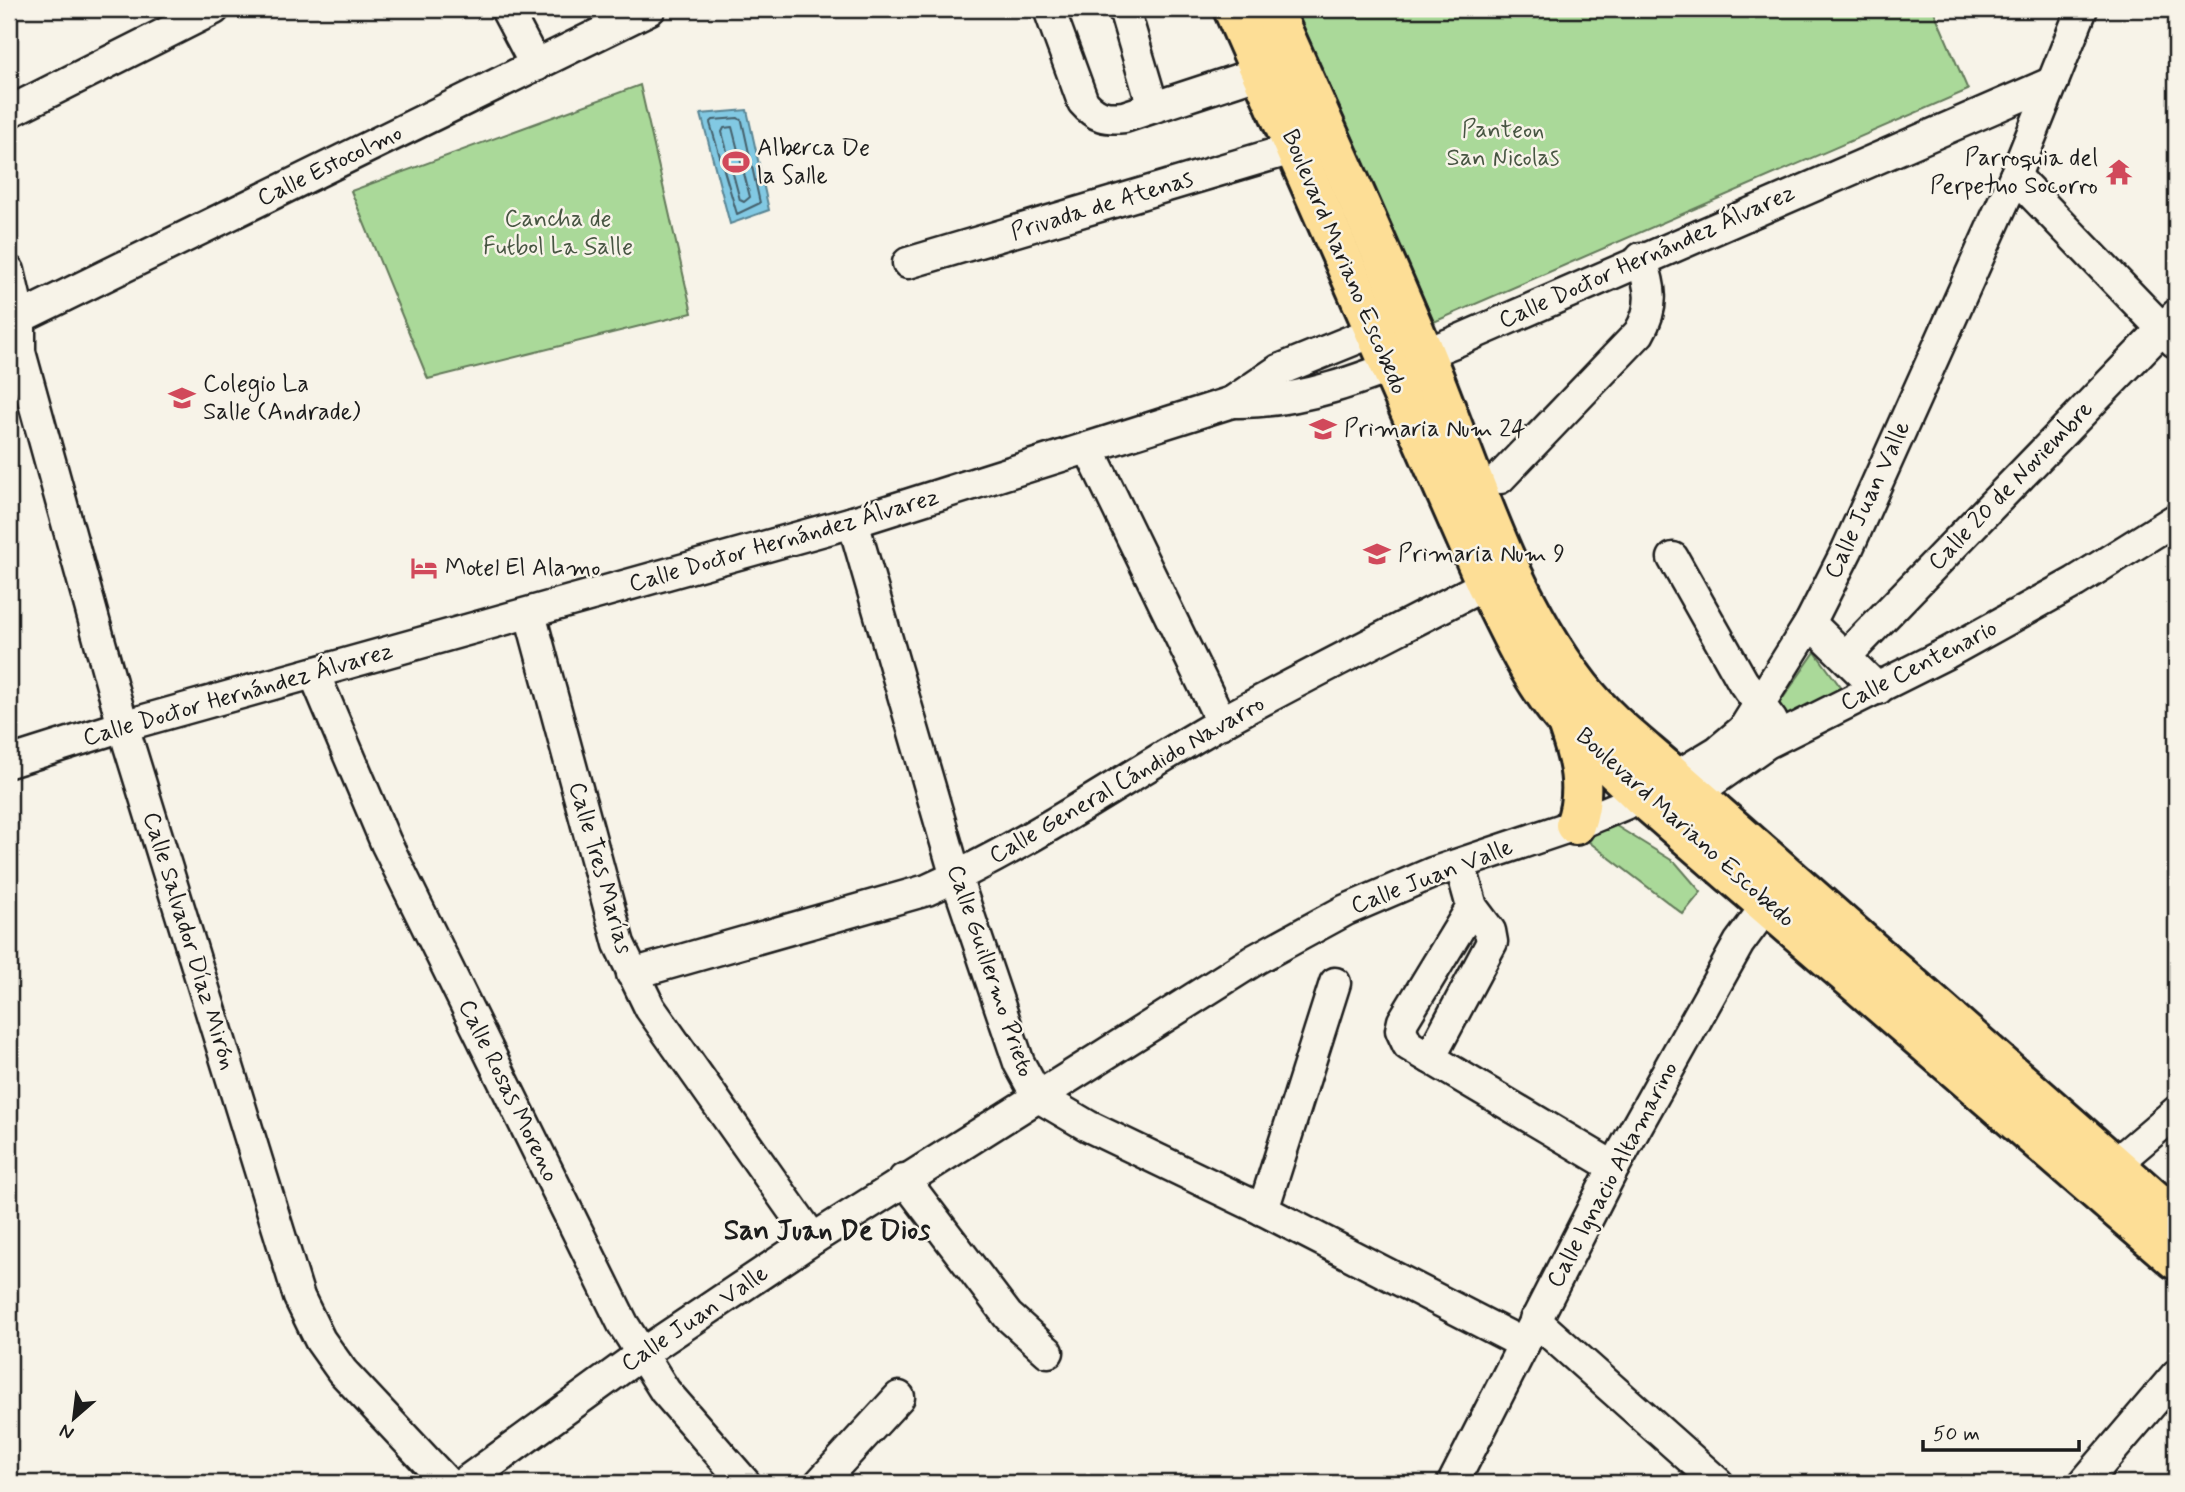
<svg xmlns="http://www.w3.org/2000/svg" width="2185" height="1492" viewBox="0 0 2185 1492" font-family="Mynerve,sans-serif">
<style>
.green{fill:#aad999;stroke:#637a5a;stroke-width:2}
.water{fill:#82c9e3;stroke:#598493;stroke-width:2}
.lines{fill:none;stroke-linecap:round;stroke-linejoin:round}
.shore{stroke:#45616c;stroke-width:2}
.minor-casing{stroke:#1c1c1c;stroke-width:35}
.major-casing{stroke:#1c1c1c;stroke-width:44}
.minor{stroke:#f7f3e8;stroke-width:30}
.major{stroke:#fdde96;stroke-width:38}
.labels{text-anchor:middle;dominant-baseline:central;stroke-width:5;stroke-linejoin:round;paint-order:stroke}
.park-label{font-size:24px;fill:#475542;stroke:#f7f3e8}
.poi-label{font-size:24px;fill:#1c1c1c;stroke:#f7f3e8;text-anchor:start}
.street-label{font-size:24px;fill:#1c1c1c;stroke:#f7f3e8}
.quarter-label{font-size:28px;font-weight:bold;fill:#1c1c1c;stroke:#f7f3e8}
</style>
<rect width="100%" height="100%" fill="#f7f3e8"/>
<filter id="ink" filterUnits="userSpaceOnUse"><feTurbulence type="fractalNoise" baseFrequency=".0143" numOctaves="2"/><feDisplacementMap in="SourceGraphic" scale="14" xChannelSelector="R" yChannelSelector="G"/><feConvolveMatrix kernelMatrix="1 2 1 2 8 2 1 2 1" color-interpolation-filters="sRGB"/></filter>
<g filter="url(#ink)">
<g class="green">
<polygon points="1296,9 1933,9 1968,90 1434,322"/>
<polygon points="640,85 692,313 428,379 351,191"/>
<polygon points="1815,652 1847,696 1750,746"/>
<polygon points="1605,819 1676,863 1701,892 1683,914 1589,842"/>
</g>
<polygon class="water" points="747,110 769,210 730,224 701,114"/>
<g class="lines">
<g class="shore">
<polygon points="738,118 742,121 760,203 737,214 710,123 713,120"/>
<polygon points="732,127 750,197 744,202 740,200 722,132 724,128"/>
</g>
<g class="minor-casing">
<g id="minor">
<polyline points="506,9 536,66"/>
<path d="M 1049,9 L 1083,102 C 1096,117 1106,119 1124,117 L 1261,72"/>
<polyline points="1124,9 1153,107"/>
<polyline points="9,112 214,9"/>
<polyline points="2015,176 2175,342"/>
<polyline points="908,263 1295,148"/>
<polyline points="9,271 20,318 20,352 123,726 299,1297 320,1340 342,1371 447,1483"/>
<polyline points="9,323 650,9"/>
<polyline points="1232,402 1279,370 1395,323"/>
<polyline points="1089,449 1222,723"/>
<path d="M 1500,478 L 1639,333 C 1655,306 1651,287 1641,258"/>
<polyline points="853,522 956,877 1019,1063 1037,1096 1088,1126 1263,1210 1524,1344"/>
<polyline points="1673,558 1743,682 1772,721"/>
<polyline points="530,614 619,944 650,1008 813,1239"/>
<polyline points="1810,623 1878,689"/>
<polyline points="1846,656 2176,315"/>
<polyline points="314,673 386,843 623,1324 665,1391 745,1483"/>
<path d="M 9,762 L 123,726 L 853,522 L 1232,402 C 1311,404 1385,369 1457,341 L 2053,82"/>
<polyline points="1679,805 1767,743 1947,653 2075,582 2176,519"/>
<polyline points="1472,907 1403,1021 1401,1030 1408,1045 1614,1167"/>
<path d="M 632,974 L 927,890 C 1031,844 1123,778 1222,722 C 1309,674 1398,630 1486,584"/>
<polyline points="1430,1058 1492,942 1490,931 1472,907 1460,864"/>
<polyline points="2115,1164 2176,1112"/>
<polyline points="904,1179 1008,1316 1048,1352"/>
<polyline points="1263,1210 1335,983"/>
<polyline points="1535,1320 1718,1483"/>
<polyline points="464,1483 640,1355 813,1239 1256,959 1346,910 1432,873 1575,825 1642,797 1718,751 1743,730 1810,623 1847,550 2015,176 2082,9"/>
<polyline points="820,1483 899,1397"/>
<polyline points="1453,1483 1614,1167 1739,943 1779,889"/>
<polyline points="2084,1483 2176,1375"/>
</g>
</g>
<g class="major-casing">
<g id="major">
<path d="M 1233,9 L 1486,584 C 1509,631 1531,680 1565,720 C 1588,747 1617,772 1642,797 L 2176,1260"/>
<path d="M 1273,9 C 1323,123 1376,237 1424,353 C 1471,466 1504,589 1580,687 C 1607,722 1644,749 1676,778 L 2176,1219"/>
<path d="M 1567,723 C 1579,758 1588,789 1575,825"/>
</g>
</g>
<use href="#minor" class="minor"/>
<use href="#major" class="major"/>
</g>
</g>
<defs>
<g id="stadium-bare" transform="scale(2.1)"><path d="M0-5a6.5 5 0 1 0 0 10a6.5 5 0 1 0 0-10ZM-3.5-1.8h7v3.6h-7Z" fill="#d1495b" stroke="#f7f3e8" stroke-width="2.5" paint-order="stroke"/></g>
<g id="temple-bare" transform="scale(2.1)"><path d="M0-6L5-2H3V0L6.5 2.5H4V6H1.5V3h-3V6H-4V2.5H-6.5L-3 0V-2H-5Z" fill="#d1495b" stroke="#f7f3e8" stroke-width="2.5" paint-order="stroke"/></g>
<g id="school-bare" transform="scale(2.1)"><path d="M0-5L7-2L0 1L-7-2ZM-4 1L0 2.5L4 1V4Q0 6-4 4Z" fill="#d1495b" stroke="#f7f3e8" stroke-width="2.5" paint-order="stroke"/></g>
<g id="hotel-bare" transform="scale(2.1)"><path d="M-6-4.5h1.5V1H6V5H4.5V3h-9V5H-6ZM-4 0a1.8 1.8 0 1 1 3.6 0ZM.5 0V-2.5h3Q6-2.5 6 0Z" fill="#d1495b" stroke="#f7f3e8" stroke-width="2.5" paint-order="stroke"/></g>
</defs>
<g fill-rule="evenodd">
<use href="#stadium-bare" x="736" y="162"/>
<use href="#temple-bare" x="2119" y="172"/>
<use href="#school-bare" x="182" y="398"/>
<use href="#school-bare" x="1323" y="429"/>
<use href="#school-bare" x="1377" y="554"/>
<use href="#hotel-bare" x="424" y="568"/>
</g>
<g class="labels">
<g class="park-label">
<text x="1503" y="130">Panteon<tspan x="1503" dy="28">San Nicolas</tspan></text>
<text x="558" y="219">Cancha de<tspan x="558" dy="28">Futbol La Salle</tspan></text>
</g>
<g class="poi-label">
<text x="757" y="148">Alberca De<tspan x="757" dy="28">la Salle</tspan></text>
<text x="2098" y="158" text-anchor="end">Parroquia del<tspan x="2098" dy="28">Perpetuo Socorro</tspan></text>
<text x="203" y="384">Colegio La<tspan x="203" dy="28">Salle (Andrade)</tspan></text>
<text x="1344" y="429">Primaria Num 24</text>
<text x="1398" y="554">Primaria Num 9</text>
<text x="445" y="568">Motel El Alamo</text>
</g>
<g class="street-label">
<text transform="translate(330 166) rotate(-26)">Calle Estocolmo</text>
<text transform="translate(1102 206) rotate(-17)">Privada de Atenas</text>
<text transform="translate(1647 257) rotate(-24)">Calle Doctor Hernández Álvarez</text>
<text transform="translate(1344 262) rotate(67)">Boulevard Mariano Escobedo</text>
<text transform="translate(2011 486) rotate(-46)">Calle 20 de Noviembre</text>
<text transform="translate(1868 500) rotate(-65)">Calle Juan Valle</text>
<text transform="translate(784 541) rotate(-16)">Calle Doctor Hernández Álvarez</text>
<text transform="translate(1919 666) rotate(-27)">Calle Centenario</text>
<text transform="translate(238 695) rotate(-16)">Calle Doctor Hernández Álvarez</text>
<text transform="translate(1127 780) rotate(-30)">Calle General Cándido Navarro</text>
<text transform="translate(1685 828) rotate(42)">Boulevard Mariano Escobedo</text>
<text transform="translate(600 868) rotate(74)">Calle Tres Marías</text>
<text transform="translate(1432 877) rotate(-21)">Calle Juan Valle</text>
<text transform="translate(189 941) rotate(73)">Calle Salvador Díaz Mirón</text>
<text transform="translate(990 971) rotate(71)">Calle Guillermo Prieto</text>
<text transform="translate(508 1091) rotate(64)">Calle Rosas Moreno</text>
<text transform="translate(1613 1175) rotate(-62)">Calle Ignacio Altamarino</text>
<text transform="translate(695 1319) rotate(-34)">Calle Juan Valle</text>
</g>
<g class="quarter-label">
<text x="827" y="1231">San Juan De Dios</text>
</g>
</g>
<rect width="2185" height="1492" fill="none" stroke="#f7f3e8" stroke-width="35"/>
<rect x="18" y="18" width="2150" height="1457" fill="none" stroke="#1c1c1c" stroke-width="2.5" filter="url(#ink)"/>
<g transform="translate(74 1418) rotate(208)" stroke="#f7f3e8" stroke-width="5" paint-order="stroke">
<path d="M0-5L12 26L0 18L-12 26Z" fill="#1c1c1c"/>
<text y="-10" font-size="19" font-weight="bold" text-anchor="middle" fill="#1c1c1c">N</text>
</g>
<path d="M1923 1440v10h156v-10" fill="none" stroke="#1c1c1c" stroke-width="3.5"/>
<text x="1933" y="1440" font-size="21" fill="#1c1c1c" stroke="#f7f3e8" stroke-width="5" paint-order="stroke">50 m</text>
</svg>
